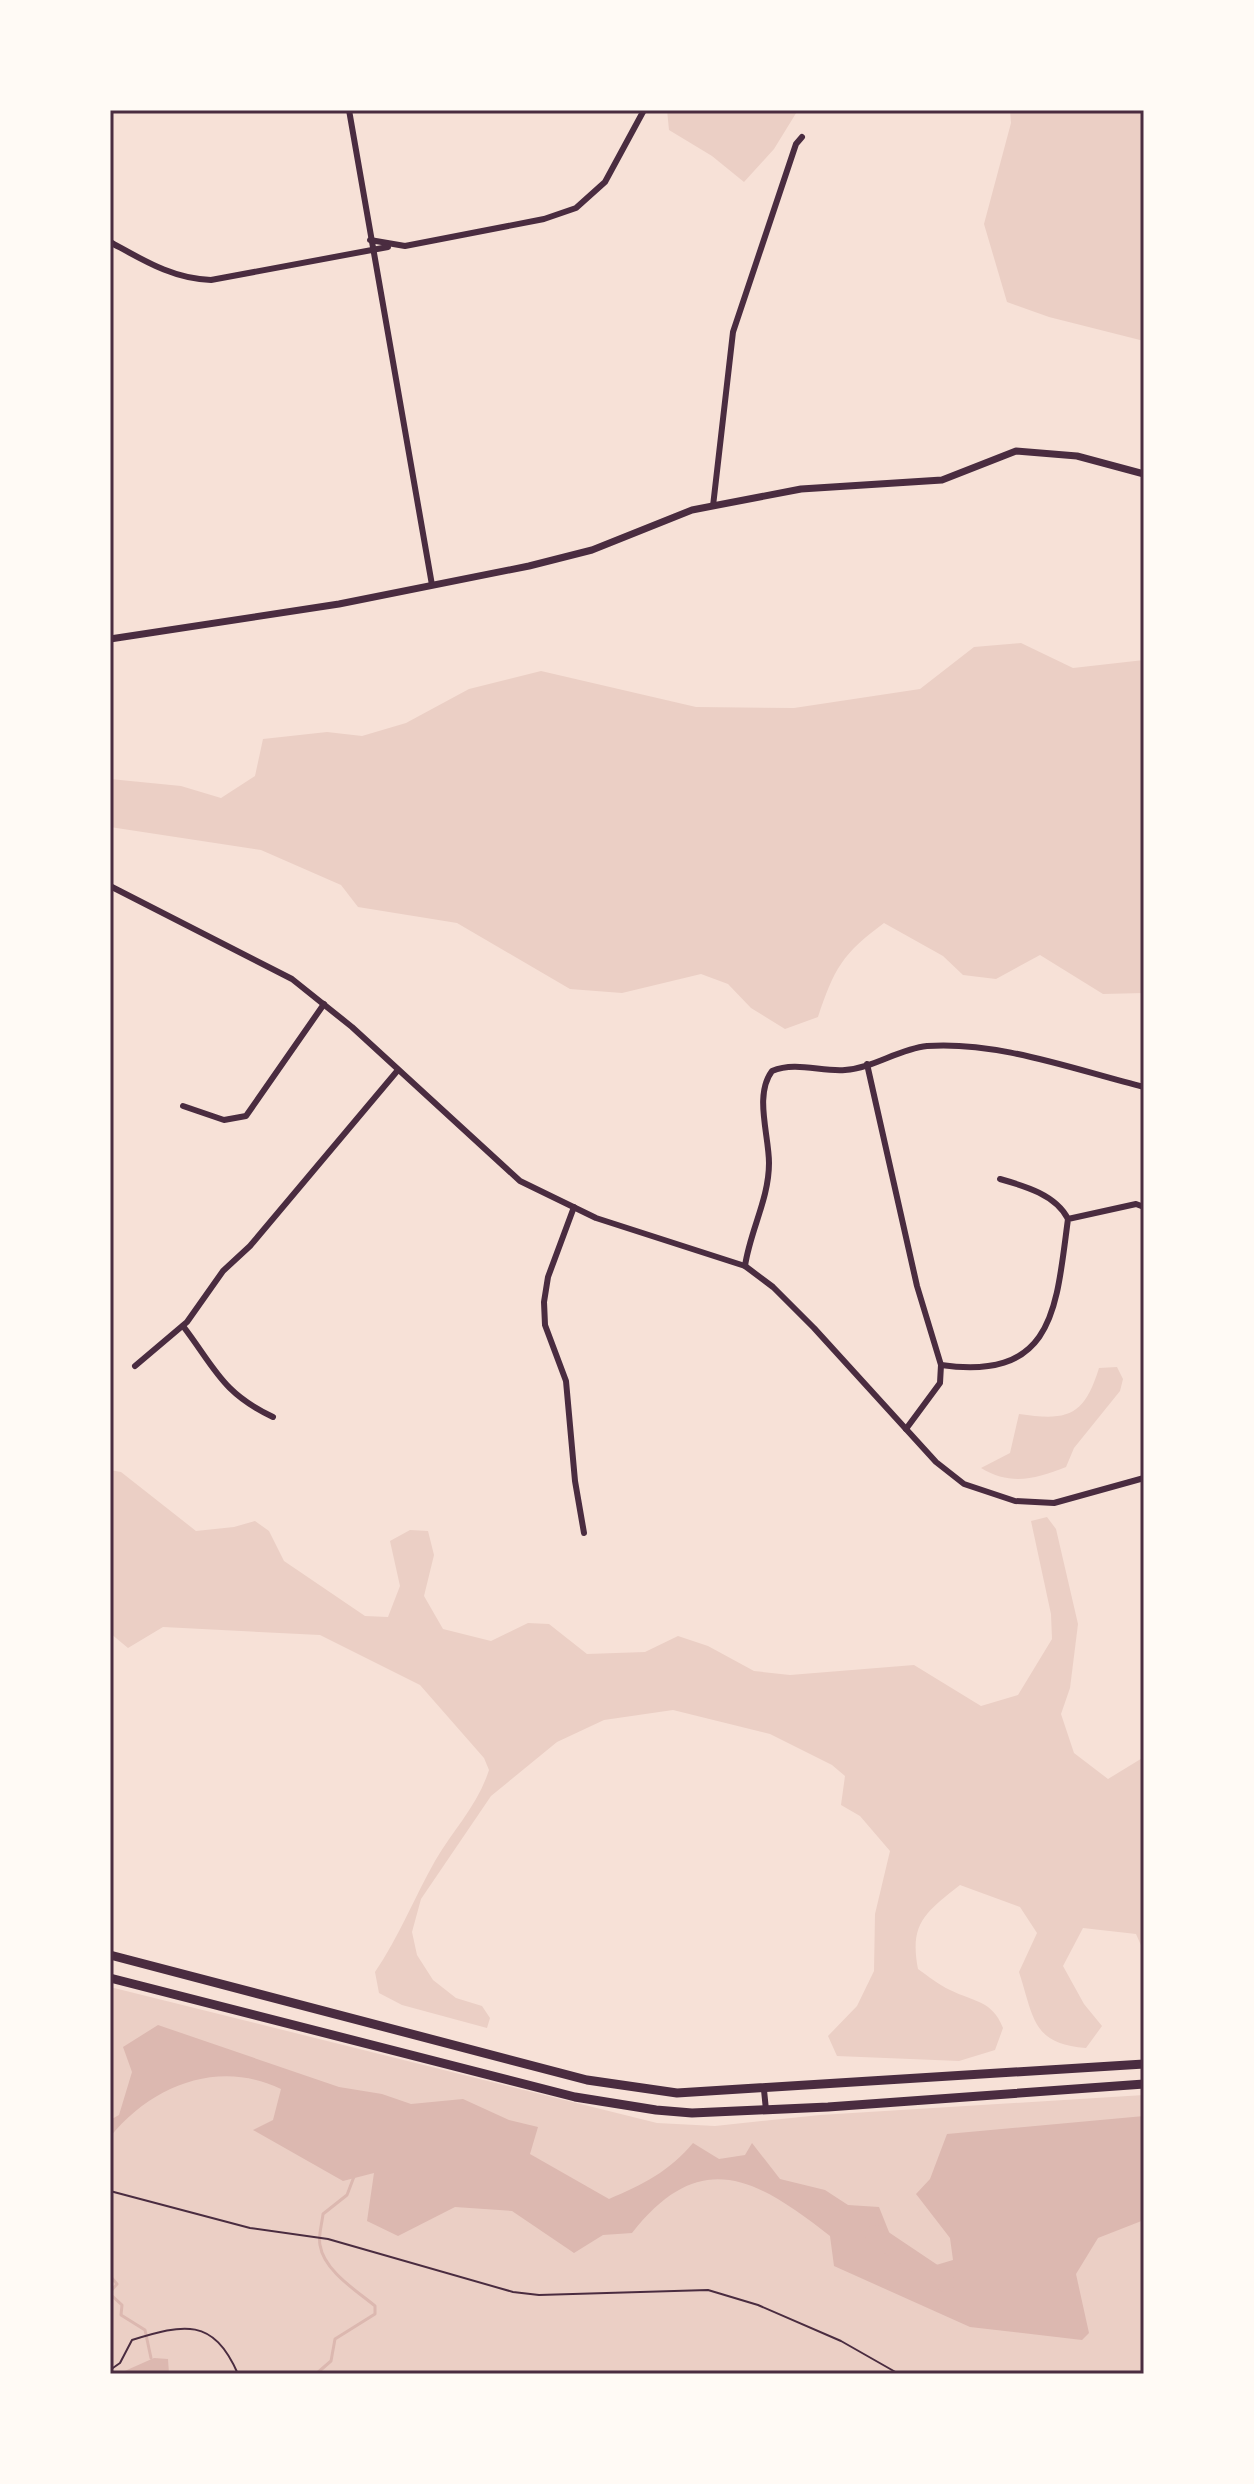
<svg xmlns="http://www.w3.org/2000/svg" width="1254" height="2484" viewBox="0 0 1254 2484" font-family="Merriweather,serif">
<style>
.green{fill:#ebcfc5}
.water{fill:#dcb8b0}
.lines{fill:none;stroke-linecap:round;stroke-linejoin:round}
.stream{stroke:#dcb8b0;stroke-width:3}
.river{stroke:#dcb8b0;stroke-width:20}
.path{stroke:#4a2c40;stroke-width:2}
.minor{stroke:#4a2c40;stroke-width:6}
.tertiary{stroke:#4a2c40;stroke-width:7}
.primary{stroke:#4a2c40;stroke-width:9}
.neatline{fill:none;stroke:#4a2c40;stroke-width:3}
</style>
<rect width="100%" height="100%" fill="#f7e1d7"/>
<g class="green">
<polygon points="667,110 798,110 774,149 744,182 712,156 669,130"/>
<polygon points="1010,110 1144,110 1144,341 1049,317 1007,302 984,224 1011,123"/>
<path d="M 1021,643 L 1073,668 L 1144,660 L 1144,993 L 1103,994 L 1040,955 L 996,979 L 963,975 L 943,956 L 884,923 C 842,954 834,969 818,1017 L 785,1029 L 751,1008 L 728,984 L 701,974 L 622,993 L 570,989 L 457,923 L 358,907 L 341,885 L 261,850 L 110,827 L 110,779 L 181,786 L 221,798 L 255,776 L 263,739 L 327,732 L 362,736 L 406,723 L 469,689 L 541,671 L 696,707 L 794,708 L 920,689 L 974,647 Z"/>
<path d="M 1117,1367 L 1123,1379 L 1120,1391 L 1074,1448 L 1066,1467 C 1035,1479 1011,1486 981,1468 L 1010,1453 L 1019,1414 C 1067,1421 1084,1417 1099,1368 Z"/>
<path d="M 110,1470 L 121,1472 L 196,1531 L 234,1527 L 255,1521 L 269,1531 L 284,1561 L 365,1616 L 388,1617 L 400,1586 L 390,1541 L 410,1530 L 428,1531 L 434,1555 L 424,1596 L 443,1629 L 491,1641 L 528,1623 L 549,1624 L 587,1654 L 645,1652 L 678,1636 L 708,1646 L 754,1671 L 790,1675 L 914,1665 L 981,1706 L 1018,1695 L 1052,1639 L 1051,1614 L 1031,1521 L 1047,1517 L 1056,1529 L 1078,1624 L 1070,1688 L 1061,1714 L 1074,1753 L 1108,1779 L 1144,1757 L 1144,1952 L 1136,1934 L 1083,1928 L 1063,1966 L 1084,2004 L 1102,2026 L 1086,2048 C 1032,2044 1034,2018 1019,1972 L 1037,1933 L 1020,1907 L 960,1885 C 926,1912 909,1923 918,1969 C 928,1976 939,1985 950,1990 C 974,2002 992,2000 1003,2028 L 995,2050 L 959,2061 L 837,2056 L 828,2036 L 857,2006 L 874,1971 L 875,1914 L 890,1851 L 860,1816 L 841,1805 L 845,1776 L 832,1765 L 770,1734 L 673,1710 L 604,1720 L 557,1742 L 491,1796 L 421,1899 L 412,1932 L 417,1955 L 433,1980 L 456,1998 L 482,2006 L 490,2018 L 487,2028 L 402,2005 L 379,1993 L 375,1972 C 399,1937 414,1898 435,1861 C 453,1830 478,1805 489,1770 L 484,1758 L 420,1685 L 320,1635 L 163,1627 L 128,1648 L 110,1633 Z"/>
<polygon points="110,1987 657,2123 715,2126 820,2115 1144,2095 1144,2374 110,2374"/>
</g>
<g class="water">
<path d="M 158,2025 L 339,2087 L 382,2094 L 411,2104 L 463,2099 L 509,2120 L 538,2127 L 530,2154 L 609,2199 C 642,2185 670,2171 693,2143 L 719,2159 L 745,2155 L 752,2143 L 780,2179 L 825,2190 L 848,2205 L 879,2207 L 899,2257 L 926,2268 L 953,2260 L 950,2238 L 916,2194 L 930,2179 L 947,2134 L 1144,2116 L 1144,2220 L 1098,2238 L 1076,2274 L 1089,2333 L 1082,2340 L 970,2327 L 834,2266 L 830,2236 C 757,2179 701,2145 632,2233 L 603,2235 L 574,2253 L 512,2211 L 455,2207 L 398,2236 L 367,2221 L 374,2173 L 343,2181 L 253,2130 L 273,2120 L 281,2089 C 219,2059 152,2085 110,2137 L 110,2120 L 119,2115 L 132,2072 L 123,2047 Z"/>
<polygon points="154,2358 168,2359 169,2374 118,2374"/>
</g>
<g class="lines">
<g class="stream">
<polyline points="110,2276 117,2284 110,2292"/>
<polyline points="110,2294 122,2305 121,2315 145,2330 151,2358"/>
<path d="M 316,2374 L 331,2361 L 335,2339 L 375,2314 L 375,2306 C 357,2291 324,2271 320,2245 C 318,2236 322,2224 323,2214 L 347,2195 L 355,2174"/>
</g>
<polyline class="river" points="875,2235 945,2282"/>
<g class="path">
<polyline points="110,2191 250,2228 328,2239 513,2292 539,2295 708,2290 758,2305 841,2341 899,2374"/>
<path d="M 110,2370 L 120,2363 L 132,2340 C 184,2324 213,2317 238,2374"/>
</g>
<g class="minor">
<polyline points="349,110 432,585"/>
<polyline points="370,240 405,246 544,219 576,208 605,182 644,110"/>
<path d="M 110,242 C 143,260 173,279 211,280 L 388,247"/>
<polyline points="713,506 733,332 796,144 802,137"/>
<polyline points="110,886 292,979 352,1027 520,1181 596,1218 745,1266 773,1287 814,1328 936,1462 964,1484 1015,1501 1054,1503 1144,1478"/>
<polyline points="867,1064 917,1286 941,1365 940,1383 906,1429"/>
<polyline points="183,1106 224,1120 246,1116 324,1004"/>
<path d="M 1000,1179 C 1025,1186 1056,1195 1068,1219"/>
<polyline points="574,1207 548,1277 544,1302 545,1325 566,1381 575,1481 584,1533"/>
<path d="M 745,1266 C 750,1231 769,1199 769,1163 C 769,1135 754,1095 772,1071 C 796,1061 821,1072 845,1070 C 874,1068 898,1049 927,1046 C 999,1041 1075,1070 1144,1087"/>
<path d="M 183,1326 C 215,1368 222,1393 273,1417"/>
<path d="M 941,1365 C 1055,1381 1056,1308 1068,1219 L 1136,1204 L 1144,1207"/>
<polyline points="135,1366 187,1322 223,1271 250,1246 398,1070"/>
<polyline points="764,2090 766,2110"/>
</g>
<polyline class="tertiary" points="110,639 339,604 529,566 592,550 692,510 801,489 942,480 1016,451 1077,456 1144,474"/>
<g class="primary">
<polyline points="110,1955 587,2080 677,2093 1144,2064"/>
<polyline points="110,1978 575,2097 656,2110 692,2113 828,2107 1144,2084"/>
</g>
</g>
<rect width="1254" height="2484" fill="none" stroke="#fffaf5" stroke-width="224"/>
<rect x="112" y="112" width="1030" height="2260" class="neatline"/>
</svg>
